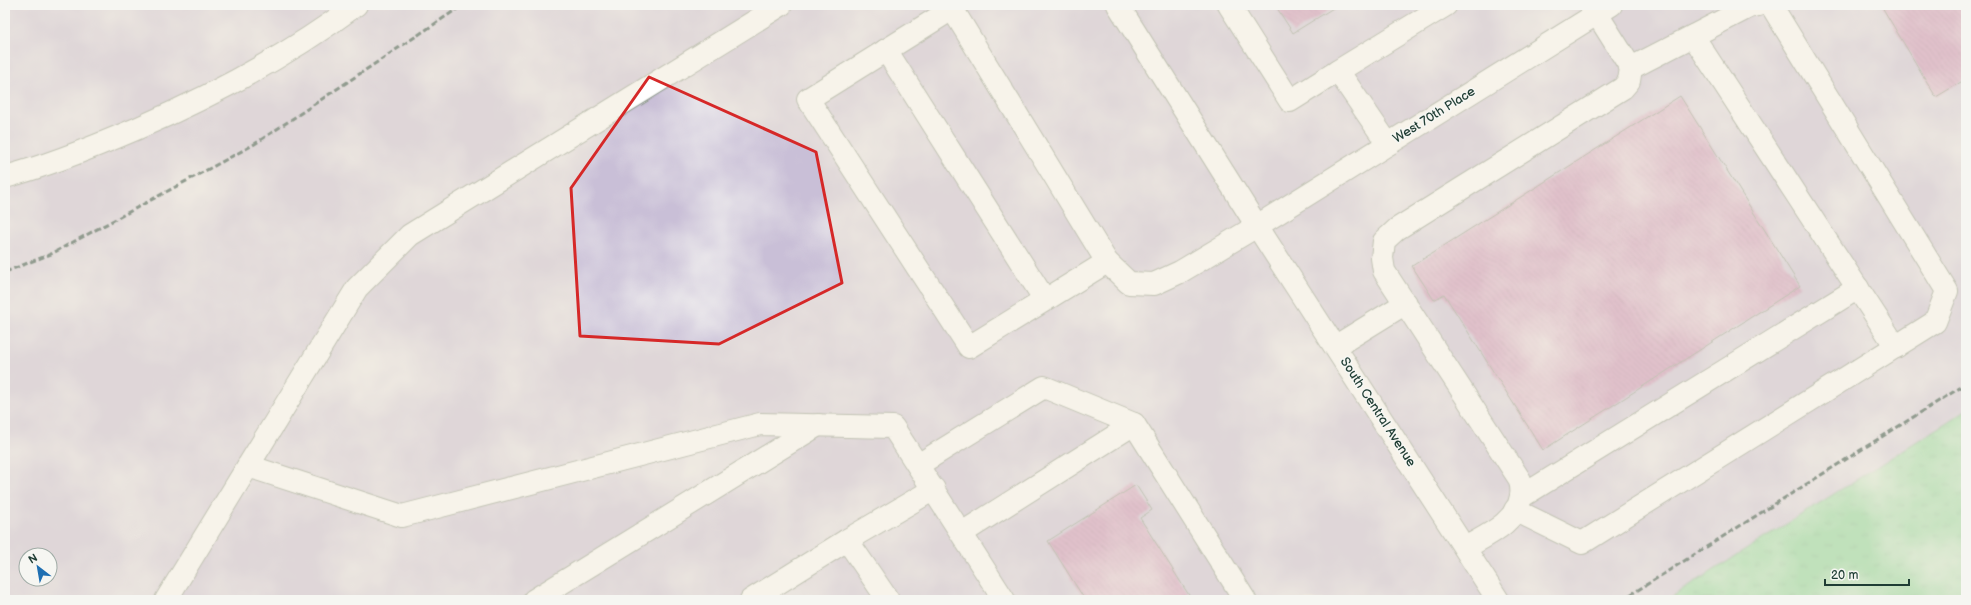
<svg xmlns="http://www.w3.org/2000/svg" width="1971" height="605" viewBox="0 0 1971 605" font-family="'Balsamiq Sans',sans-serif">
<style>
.industrial{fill:#c9bfd7;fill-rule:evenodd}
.grass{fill:url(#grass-tufts);stroke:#528a66}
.building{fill:url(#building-back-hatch)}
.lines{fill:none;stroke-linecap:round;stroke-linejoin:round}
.minor-casing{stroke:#889486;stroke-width:24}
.minor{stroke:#fff;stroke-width:22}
.rail{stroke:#1f3d34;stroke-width:3;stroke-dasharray:6 3;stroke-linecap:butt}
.marked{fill:none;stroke:#d62828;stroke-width:3;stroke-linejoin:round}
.labels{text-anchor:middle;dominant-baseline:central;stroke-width:3.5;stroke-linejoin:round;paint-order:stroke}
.street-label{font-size:13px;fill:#1f3d34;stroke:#f6f6f2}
</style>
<defs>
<pattern id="grass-tufts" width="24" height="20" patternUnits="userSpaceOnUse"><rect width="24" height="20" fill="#86d797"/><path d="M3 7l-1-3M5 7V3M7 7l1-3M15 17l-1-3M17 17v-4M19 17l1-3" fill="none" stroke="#73b983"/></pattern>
<pattern id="building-back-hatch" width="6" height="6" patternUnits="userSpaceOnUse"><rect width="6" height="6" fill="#cd90ba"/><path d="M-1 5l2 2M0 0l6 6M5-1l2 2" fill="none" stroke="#a67798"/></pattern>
</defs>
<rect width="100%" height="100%" fill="#f6f6f2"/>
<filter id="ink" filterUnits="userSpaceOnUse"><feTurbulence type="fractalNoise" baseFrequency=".025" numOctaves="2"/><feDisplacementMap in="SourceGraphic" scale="8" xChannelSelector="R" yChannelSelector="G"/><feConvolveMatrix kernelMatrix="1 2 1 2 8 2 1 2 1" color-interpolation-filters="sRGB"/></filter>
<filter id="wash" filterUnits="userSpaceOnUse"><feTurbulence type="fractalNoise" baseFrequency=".012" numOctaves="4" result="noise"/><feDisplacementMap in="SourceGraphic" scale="16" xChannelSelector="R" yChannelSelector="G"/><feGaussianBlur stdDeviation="0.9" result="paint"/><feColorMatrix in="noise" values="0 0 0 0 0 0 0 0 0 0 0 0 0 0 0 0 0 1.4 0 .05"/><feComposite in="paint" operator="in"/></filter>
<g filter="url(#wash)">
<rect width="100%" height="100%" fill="#f0ead8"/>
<path class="industrial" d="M 5,5 L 1966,5 L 1966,410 L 1667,600 L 5,600 ZM 26,555 L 50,555 L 50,579 L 26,579 Z"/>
<polygon class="grass" points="1966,410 1966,600 1667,600"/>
<g id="blocks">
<g class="building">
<polygon points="1275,5 1338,5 1293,33"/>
<polygon points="1885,5 1966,5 1966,79 1936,97 1882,7"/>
<polygon points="1680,96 1800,286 1543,450 1444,294 1434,300 1412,266"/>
<polygon points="1136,485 1152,510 1140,518 1192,600 1085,600 1048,541"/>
</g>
</g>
</g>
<g filter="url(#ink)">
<use href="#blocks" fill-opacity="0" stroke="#889486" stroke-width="1"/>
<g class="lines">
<g class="minor-casing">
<g id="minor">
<polyline points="950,5 1107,262 1129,283 1154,284 1180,272 1257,226 1611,5"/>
<polyline points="1118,5 1257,226 1498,600"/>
<polyline points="1229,5 1290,101 1338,71 1388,144"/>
<polyline points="952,9 808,99 969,347 1107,262"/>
<polyline points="1693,36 1896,347"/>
<polyline points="886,50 1045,300"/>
<polyline points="1631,68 1749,7 1758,5"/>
<polyline points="1338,71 1446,5"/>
<path d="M 5,177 C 50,165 94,147 136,129 C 214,95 288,56 356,5"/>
<polyline points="1336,346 1406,303"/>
<polyline points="918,465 1044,387 1134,424"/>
<polyline points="248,466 402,516 760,424 893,427 1004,600"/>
<polyline points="1521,497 1858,288"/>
<polyline points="1515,510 1582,543 1935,322 1947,291 1771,5"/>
<polyline points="962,533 1134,424 1245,600"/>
<path d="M 1465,548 C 1485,536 1517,523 1521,496 C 1522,491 1521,485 1520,480 L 1384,271 L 1382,258 L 1384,241 L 1397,229 L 1623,88 L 1629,81 L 1631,68 L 1597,14"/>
<polyline points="166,600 357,288 410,235 781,5"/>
<polyline points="534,600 818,425"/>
<polyline points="751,600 847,540"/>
<polyline points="888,600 847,540 934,489"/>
</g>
</g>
<use href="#minor" class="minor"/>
<g class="rail">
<polyline points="5,272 51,254 253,145 463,5"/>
<polyline points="1622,600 1966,384"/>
</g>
</g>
</g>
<path d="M0 0H1971V605H0ZM 649,77 L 816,152 L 842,283 L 719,344 L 580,336 L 571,188 Z" fill="#f0ead8" fill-opacity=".55" fill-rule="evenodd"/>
<path class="marked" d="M 649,77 L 816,152 L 842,283 L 719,344 L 580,336 L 571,188 Z"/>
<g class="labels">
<g class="street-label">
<text transform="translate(1434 115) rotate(-32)">West 70th Place</text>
<text transform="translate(1378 412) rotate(57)">South Central Avenue</text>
</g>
</g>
<rect width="1971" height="605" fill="none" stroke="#f6f6f2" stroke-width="20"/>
<g transform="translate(38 567) rotate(329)"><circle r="19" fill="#f6f6f2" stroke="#a0aca6"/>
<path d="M0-3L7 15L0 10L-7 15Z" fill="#1f6fb2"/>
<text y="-6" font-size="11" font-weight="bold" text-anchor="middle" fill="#1f3d34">N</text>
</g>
<path d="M1825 579v6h84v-6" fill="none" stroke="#1f3d34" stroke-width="2"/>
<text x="1831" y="579" font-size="12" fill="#1f3d34" stroke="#f6f6f2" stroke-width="3" paint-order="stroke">20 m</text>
</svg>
